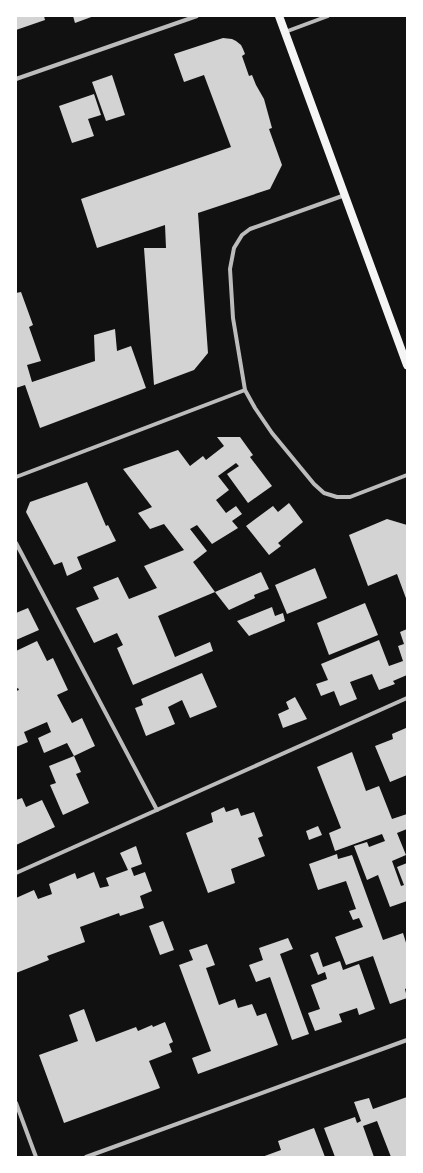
<svg xmlns="http://www.w3.org/2000/svg" width="423" height="1173" viewBox="0 0 423 1173" font-family="Cabin,sans-serif">
<style>
.building{fill:#d3d3d3}
.lines{fill:none;stroke-linecap:round;stroke-linejoin:round}
.minor{stroke:#bcbcbc;stroke-width:4}
.secondary{stroke:#f5f5f5;stroke-width:8}
</style>
<rect width="100%" height="100%" fill="#111"/>
<g class="building">
<polygon points="16,16 44,16 45,20 16,30"/>
<polygon points="73,16 94,16 75,23"/>
<polygon points="223,38 232,39 236,41 241,45 243,49 245,54 242,56 249,76 252,75 256,85 264,99 272,128 269,129 282,165 270,189 198,213 208,353 194,370 154,385 144,248 166,248 165,225 97,248 81,199 231,147 204,75 184,82 174,54"/>
<polygon points="112,75 125,115 106,121 92,82"/>
<polygon points="94,94 101,115 88,119 94,136 72,143 59,106"/>
<polygon points="21,292 33,325 29,327 41,361 27,365 32,382 95,361 94,335 115,329 117,351 131,346 146,388 40,428 25,385 16,388 16,293"/>
<polygon points="217,437 240,437 253,455 250,457 272,486 248,503 227,474 239,466 236,463 218,476 229,490 216,500 226,513 236,506 242,514 232,521 238,528 212,544 197,525 190,529 207,551 193,562 215,592 158,616 175,657 210,642 213,651 133,685 117,648 123,645 117,633 94,643 76,608 99,599 93,587 118,577 129,599 157,588 144,566 184,550 164,524 150,529 138,513 152,507 123,469 178,450 190,466 203,456 206,460 224,446"/>
<polygon points="87,482 106,526 108,525 116,541 77,557 82,569 67,576 62,562 54,565 26,512 30,502"/>
<polygon points="289,503 303,522 278,543 281,546 269,555 246,526 273,506 278,512"/>
<polygon points="387,519 407,525 407,601 397,574 368,586 349,535"/>
<polygon points="315,568 327,598 287,614 275,585"/>
<polygon points="261,572 269,589 254,595 255,598 229,610 215,592"/>
<polygon points="365,603 378,635 329,655 317,623"/>
<polygon points="272,607 275,616 283,613 285,621 249,636 237,621"/>
<polygon points="28,608 39,630 16,640 16,613"/>
<polygon points="407,629 407,675 393,681 395,684 379,690 372,674 350,682 357,699 340,706 334,691 321,696 316,684 328,680 321,664 379,640 389,666 403,661 398,646 404,644 400,632"/>
<polygon points="37,641 47,661 53,658 68,690 57,695 72,723 82,718 95,746 74,756 67,743 44,753 38,738 51,732 47,722 24,732 28,742 16,747 16,691 19,690 18,688 16,689 16,651"/>
<polygon points="202,673 217,707 190,718 182,700 168,707 175,724 146,736 135,708 143,705 141,699"/>
<polygon points="295,697 307,719 283,728 278,714 289,709 286,702"/>
<polygon points="406,728 407,775 390,782 375,746 393,739 392,734"/>
<polygon points="352,752 366,791 379,786 392,819 407,814 407,829 397,833 406,855 392,861 401,886 404,885 397,867 407,863 407,901 390,907 378,875 367,880 354,846 367,842 369,847 385,841 382,834 335,851 329,833 341,828 317,767"/>
<polygon points="74,756 81,772 76,774 89,803 63,815 50,785 56,783 49,766"/>
<polygon points="22,798 26,807 42,800 55,827 16,845 16,800"/>
<polygon points="224,807 226,812 238,808 241,816 254,812 263,836 258,838 265,856 231,869 235,883 208,893 186,833 213,822 211,813"/>
<polygon points="318,826 322,835 309,840 306,831"/>
<polygon points="136,846 142,864 131,868 134,876 145,872 152,891 140,896 144,908 120,916 119,913 80,927 85,942 47,956 49,960 16,973 16,898 34,890 38,899 52,894 49,884 75,873 77,879 94,872 100,888 109,886 106,878 128,870 120,853"/>
<polygon points="337,854 338,859 352,855 383,940 403,933 407,946 407,988 405,989 407,998 390,1004 373,956 346,965 335,937 363,927 359,918 353,920 349,911 356,909 346,881 318,890 309,864"/>
<polygon points="163,921 174,950 160,955 149,926"/>
<polygon points="288,938 293,949 280,954 309,1034 292,1040 270,977 256,982 249,965 263,960 259,948"/>
<polygon points="207,944 215,965 206,968 219,1005 235,999 238,1008 252,1004 257,1016 266,1013 278,1045 198,1074 192,1058 211,1051 179,965 193,960 189,950"/>
<polygon points="318,952 323,967 340,961 343,970 359,964 375,1009 359,1015 357,1008 339,1014 342,1022 315,1031 308,1013 320,1009 311,985 327,979 325,972 318,975 310,955"/>
<polygon points="84,1009 96,1042 136,1027 138,1031 152,1025 153,1027 165,1022 173,1042 169,1044 172,1052 149,1061 160,1088 64,1123 39,1055 78,1041 69,1015"/>
<polygon points="407,1097 407,1157 391,1157 377,1121 363,1126 374,1157 335,1157 324,1128 355,1117 357,1123 361,1121 354,1102 369,1098 373,1109"/>
<polygon points="314,1128 325,1157 262,1157 281,1150 278,1141"/>
</g>
<g class="lines">
<g class="minor">
<polyline points="285,32 328,16"/>
<polyline points="16,79 197,16"/>
<polyline points="345,195 250,229 242,235 234,248 230,269 233,318 245,390 255,408 272,433 314,484 324,493 337,497 350,497 407,475"/>
<polyline points="16,477 245,390"/>
<polyline points="16,543 157,810"/>
<polyline points="16,873 407,698"/>
<polyline points="16,1103 36,1157"/>
<polyline points="86,1157 407,1040"/>
</g>
<polyline class="secondary" points="279,16 407,365"/>
</g>
<rect width="423" height="1173" fill="none" stroke="#ffffff" stroke-width="34"/>
</svg>
